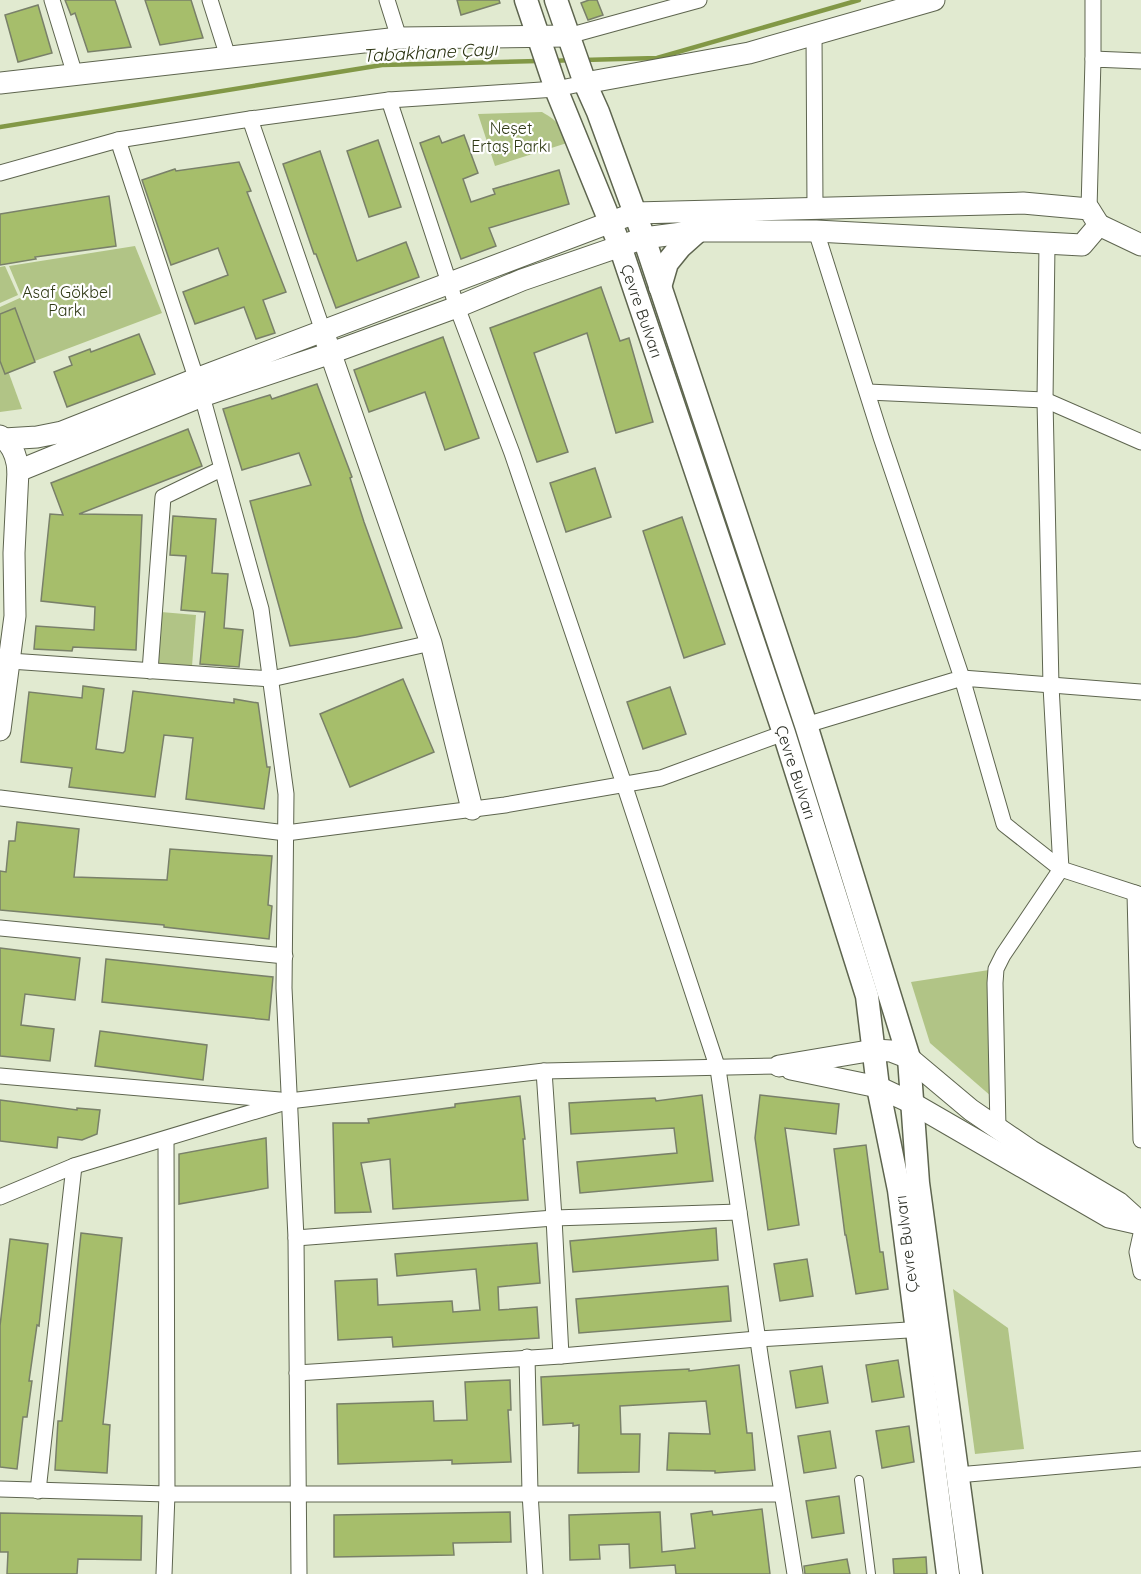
<svg xmlns="http://www.w3.org/2000/svg" width="1141" height="1574" viewBox="0 0 1141 1574" font-family="Quicksand,sans-serif">
<style>
.green{fill:#b1c486}
.lines{fill:none;stroke-linecap:round;stroke-linejoin:round}
.stream{stroke:#829846;stroke-width:4.5}
.building{fill:#a6be6b;stroke:#798069;stroke-width:1.5}
.lane-casing{stroke:#5e654f;stroke-width:10}
.street-casing{stroke:#5e654f;stroke-width:17}
.secondary-casing{stroke:#5e654f;stroke-width:23}
.primary-casing{stroke:#5e654f;stroke-width:25}
.lane{stroke:#fff;stroke-width:8}
.street{stroke:#fff;stroke-width:15}
.secondary{stroke:#fff;stroke-width:21}
.primary{stroke:#fff;stroke-width:22}
.labels{text-anchor:middle;dominant-baseline:central;stroke-width:4.5;stroke-linejoin:round;paint-order:stroke}
.park-label{font-size:16px;fill:#303a16;stroke:#fff}
.street-label{font-size:16px;fill:#2b2e25;stroke:#fff}
.water-label{font-size:18px;font-style:italic;fill:#2b3411;stroke:#fff}
</style>
<rect width="100%" height="100%" fill="#e1ead0"/>
<g class="green">
<path d="M 542,112 C 558,121 561,126 567,143 L 495,166 L 478,114 Z"/>
<polygon points="135,246 162,313 11,370 0,340 0,307 22,297 9,266"/>
<polygon points="5,266 18,295 0,303 0,267"/>
<polygon points="0,349 22,409 0,412"/>
<polygon points="161,612 196,615 192,666 157,664"/>
<polygon points="989,970 992,1097 930,1043 911,982"/>
<polygon points="953,1289 1008,1328 1024,1449 975,1454"/>
</g>
<g class="lines">
<g class="stream">
<polyline points="583,60 657,58 859,0"/>
<polyline points="553,61 571,60"/>
<polyline points="0,127 382,65 538,61"/>
</g>
</g>
<g class="building">
<polygon points="65,0 115,0 131,47 88,52 75,13 71,15"/>
<polygon points="145,0 191,0 203,38 160,45"/>
<polygon points="457,0 499,0 500,3 461,15"/>
<polygon points="589,0 597,0 603,15 588,20 581,3"/>
<polygon points="38,5 52,53 18,62 5,15"/>
<polygon points="464,135 478,173 463,179 471,202 495,194 493,189 559,170 569,204 489,228 496,246 461,259 420,143 439,136 442,143"/>
<polygon points="378,140 401,207 369,217 347,151"/>
<polygon points="320,151 357,261 406,242 419,277 336,308 316,254 314,254 283,164"/>
<polygon points="239,162 251,191 247,192 286,292 263,300 275,333 256,339 244,307 195,324 183,292 228,275 218,248 171,265 142,180 175,169 176,171"/>
<polygon points="109,196 116,246 35,257 36,259 0,265 0,214"/>
<polygon points="601,287 620,341 629,338 653,422 616,433 587,333 534,353 568,452 537,462 490,328"/>
<polygon points="15,308 35,362 5,374 0,361 0,314"/>
<polygon points="139,334 155,374 67,407 54,372 72,365 69,357 90,349 91,352"/>
<polygon points="443,337 479,438 445,450 425,392 369,412 354,370"/>
<polygon points="317,384 352,477 350,478 364,522 402,628 356,637 290,646 250,501 311,485 299,453 242,470 223,409 270,395 272,399"/>
<polygon points="188,429 202,466 79,514 142,515 136,650 73,647 72,651 34,649 36,626 94,630 95,607 41,601 50,514 63,515 51,483"/>
<polygon points="595,468 611,517 566,532 550,483"/>
<polygon points="173,516 216,519 212,573 228,574 224,628 243,630 239,667 200,664 205,612 181,610 186,556 170,555"/>
<polygon points="682,517 725,644 684,658 643,531"/>
<polygon points="403,679 434,752 350,787 320,714"/>
<polygon points="83,686 104,689 96,749 123,753 125,751 133,691 234,703 234,699 258,703 267,767 270,767 264,809 186,799 193,738 164,735 155,797 69,787 72,768 21,762 29,692 82,698"/>
<polygon points="670,687 686,734 643,749 627,702"/>
<polygon points="17,822 79,829 74,877 167,880 170,849 272,856 268,905 272,906 269,939 164,927 164,925 0,910 0,871 6,872 9,841 15,841"/>
<polygon points="0,948 80,958 75,1000 25,994 21,1025 54,1029 50,1061 0,1056"/>
<polygon points="106,959 273,977 269,1020 102,1002"/>
<polygon points="100,1031 207,1045 203,1080 95,1066"/>
<polygon points="702,1095 713,1181 580,1193 577,1162 677,1153 674,1128 571,1134 569,1103 655,1098 656,1101"/>
<polygon points="760,1095 839,1104 836,1134 785,1128 799,1225 768,1230 755,1138"/>
<polygon points="520,1096 525,1139 523,1139 528,1200 393,1209 390,1159 361,1163 371,1212 335,1213 333,1123 369,1123 368,1119 455,1107 455,1104"/>
<polygon points="0,1100 77,1110 77,1108 100,1110 97,1134 82,1140 58,1137 57,1148 0,1141"/>
<polygon points="266,1138 268,1188 179,1204 179,1154"/>
<polygon points="866,1145 880,1252 883,1252 888,1289 856,1294 846,1235 845,1235 834,1149"/>
<polygon points="716,1228 718,1260 573,1272 570,1241"/>
<polygon points="81,1233 122,1238 103,1424 110,1425 107,1473 55,1470 58,1421 62,1421"/>
<polygon points="10,1239 48,1244 39,1326 37,1325 29,1381 32,1381 27,1417 23,1417 17,1469 0,1467 0,1326"/>
<polygon points="537,1243 540,1283 498,1287 499,1310 537,1307 539,1338 393,1347 392,1337 338,1340 335,1281 377,1279 378,1305 452,1301 453,1312 480,1310 476,1269 397,1276 395,1254"/>
<polygon points="807,1259 813,1296 780,1301 774,1264"/>
<polygon points="728,1286 731,1321 579,1333 576,1299"/>
<polygon points="898,1360 904,1397 872,1402 866,1365"/>
<polygon points="739,1365 747,1433 752,1433 755,1470 715,1473 715,1471 667,1470 669,1433 710,1434 706,1401 620,1406 621,1434 640,1434 639,1472 578,1473 579,1425 573,1426 573,1423 543,1425 541,1377 689,1369 689,1371"/>
<polygon points="822,1366 828,1403 796,1408 790,1371"/>
<polygon points="510,1380 511,1410 508,1410 511,1462 452,1464 452,1460 338,1464 337,1404 433,1401 434,1421 467,1420 465,1382"/>
<polygon points="909,1426 914,1462 882,1468 876,1431"/>
<polygon points="830,1431 836,1468 804,1473 798,1436"/>
<polygon points="839,1496 844,1533 812,1538 806,1501"/>
<polygon points="762,1509 770,1574 676,1574 675,1565 630,1568 629,1544 599,1545 600,1559 570,1560 569,1515 660,1512 662,1552 695,1548 691,1514 712,1511 713,1515"/>
<polygon points="510,1512 511,1542 453,1543 454,1555 334,1557 334,1515"/>
<polygon points="0,1513 142,1516 141,1560 78,1559 77,1574 7,1574 8,1552 0,1552"/>
<polygon points="926,1557 927,1574 894,1574 893,1559"/>
<polygon points="847,1559 850,1574 805,1574 804,1566"/>
</g>
<g class="lines">
<g class="lane-casing">
<polyline id="lane" points="859,1480 871,1574"/>
</g>
<g class="street-casing">
<g id="street">
<polyline points="52,0 75,75"/>
<polyline points="210,0 228,57"/>
<polyline points="387,0 399,38"/>
<polyline points="1093,0 1093,59"/>
<polyline points="814,34 815,207"/>
<polyline points="568,36 699,0"/>
<polyline points="389,100 457,307 512,453 624,784 718,1069 761,1361 795,1574"/>
<polyline points="250,119 323,331"/>
<polyline points="118,140 202,396 261,609 286,794 284,988 296,1238 299,1574"/>
<polyline points="0,173 118,140 250,119 389,100 556,89 585,83"/>
<polyline points="1089,209 1093,59 1141,61"/>
<polyline points="868,392 1045,400 1141,442"/>
<polyline points="10,661 271,679 431,643"/>
<polyline points="150,671 163,497 221,469"/>
<polyline points="1141,692 962,678 1004,824 1061,869 1141,895"/>
<polyline points="806,725 962,678 881,437 816,231"/>
<polyline points="0,798 286,833 505,805 661,778 784,733"/>
<polyline points="1135,893 1141,1140"/>
<polyline points="0,928 285,956"/>
<polyline points="544,1071 554,1218 561,1356"/>
<polyline points="0,1076 280,1100"/>
<polyline points="998,1129 995,983 996,969 1003,955 1061,869 1051,686 1045,400 1047,244"/>
<polyline points="0,1197 74,1166 289,1101 544,1071 779,1066"/>
<polyline points="1141,1234 1137,1252 1141,1272"/>
<polyline points="296,1238 554,1218 739,1212"/>
<polyline points="527,1357 530,1493 535,1574"/>
<polyline points="297,1373 561,1356 757,1339 925,1329"/>
<polyline points="957,1475 1141,1459"/>
<polyline points="0,1489 167,1494 782,1494"/>
<polyline points="38,1491 74,1166"/>
<polyline points="164,1574 167,1494 166,1139"/>
</g>
</g>
<g class="secondary-casing">
<g id="secondary">
<polyline points="0,83 399,38 568,36"/>
<polyline points="585,83 749,53 934,0"/>
<polyline points="1099,225 1141,245"/>
<polyline points="326,340 431,643 472,809"/>
<path d="M 0,436 C 13,444 17,457 18,471 L 14,553 L 15,616 L 0,730"/>
<polyline points="4,439 37,437 62,432 196,379 635,213 1023,203 1089,209 1099,225 1082,245 816,231 698,231 644,238 522,280 457,307 331,353 202,396 18,471"/>
<polyline points="779,1066 874,1050 891,1051 909,1058 971,1110 1031,1151 1119,1203 1141,1223"/>
<polyline points="791,1069 878,1087 912,1103 1109,1217 1140,1224"/>
</g>
</g>
<g class="primary-casing">
<g id="primary">
<polyline points="526,0 556,89 620,246 784,733 867,996 878,1087 899,1190 948,1574"/>
<polyline points="556,0 585,83 598,112 644,238 806,725 909,1058 918,1183 971,1574"/>
<polyline points="660,287 667,263 680,247 698,231"/>
</g>
</g>
<use href="#lane" class="lane"/>
<use href="#street" class="street"/>
<use href="#secondary" class="secondary"/>
<use href="#primary" class="primary"/>
</g>
<g class="labels">
<g class="park-label">
<text x="511" y="128">Neşet<tspan x="511" dy="18">Ertaş Parkı</tspan></text>
<text x="67" y="292">Asaf Gökbel<tspan x="67" dy="18">Parkı</tspan></text>
</g>
<g class="street-label">
<text transform="translate(642 311) rotate(71)">Çevre Bulvarı</text>
<text transform="translate(796 772) rotate(72)">Çevre Bulvarı</text>
<text transform="translate(906 1244) rotate(-97)">Çevre Bulvarı</text>
</g>
<g class="water-label">
<text transform="translate(430 52) rotate(-3)">Tabakhane Çayı</text>
</g>
</g>
</svg>
